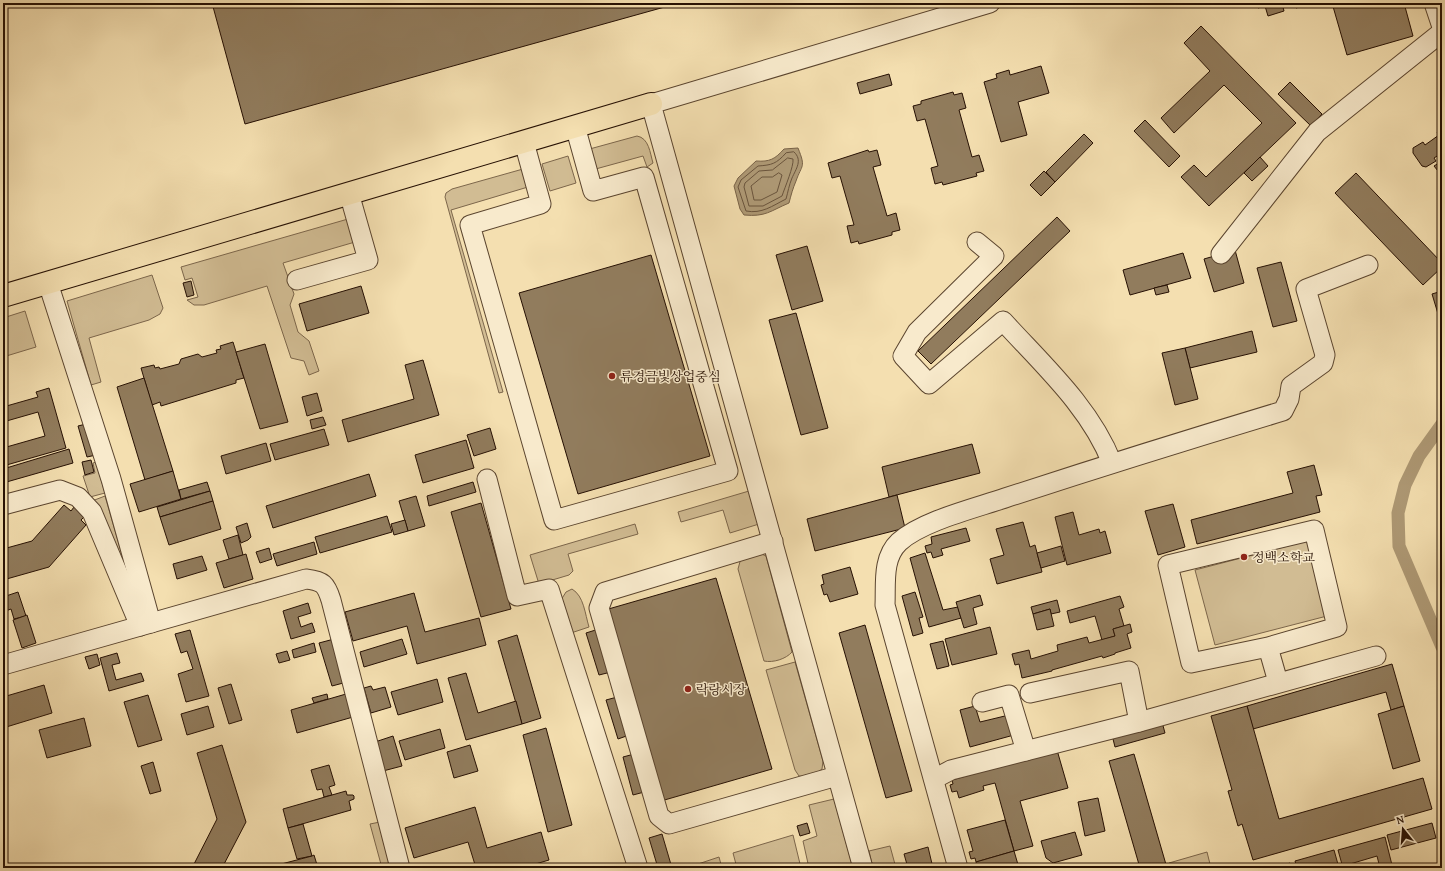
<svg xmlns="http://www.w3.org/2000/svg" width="1445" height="871" viewBox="0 0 1445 871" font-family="'Gentium Book Plus','Noto Serif KR',serif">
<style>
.green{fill:#d1bc93;stroke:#7c664b}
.water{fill:#ae9975;stroke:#786247}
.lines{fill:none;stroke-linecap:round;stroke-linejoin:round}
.shore{stroke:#6a543c;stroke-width:1}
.canal{stroke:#ae9975;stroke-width:13}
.building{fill:#917c5d;stroke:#261003}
.minor-casing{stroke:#5a442e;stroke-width:21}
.major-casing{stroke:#261003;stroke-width:24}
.minor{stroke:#f8eacc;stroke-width:19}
.major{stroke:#f4dfb0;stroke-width:22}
.poi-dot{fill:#8f2418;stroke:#f8eacc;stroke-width:1.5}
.labels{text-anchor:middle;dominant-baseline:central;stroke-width:3;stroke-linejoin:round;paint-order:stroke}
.poi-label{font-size:13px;fill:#261003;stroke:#f8eacc;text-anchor:start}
</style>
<rect width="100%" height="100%" fill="#f4dfb0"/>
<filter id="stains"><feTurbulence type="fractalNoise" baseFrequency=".005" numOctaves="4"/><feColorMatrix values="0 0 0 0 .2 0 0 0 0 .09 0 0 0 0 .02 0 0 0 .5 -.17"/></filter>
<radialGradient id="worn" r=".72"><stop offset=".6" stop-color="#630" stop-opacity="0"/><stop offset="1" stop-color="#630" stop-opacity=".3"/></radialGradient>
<g class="green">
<path d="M 637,136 C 649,138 650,153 653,163 L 647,167 L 643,156 L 592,170 L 586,150 Z"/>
<polygon points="568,156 576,183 550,191 542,164"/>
<polygon points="523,169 528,187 451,210 503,392 499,393 445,197 446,193 452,189"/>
<polygon points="348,219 355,242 283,263 294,294 290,305 298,332 309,341 319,371 309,375 304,361 291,358 267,286 204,305 194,305 187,300 198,297 192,278 185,280 181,267"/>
<polygon points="152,275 163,308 160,314 149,320 89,338 101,382 91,385 67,301"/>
<polygon points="25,311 36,347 3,357 3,318"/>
<polygon points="96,462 105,493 90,497 83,476 95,473 93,463"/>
<polygon points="749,491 759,524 730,533 723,510 681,522 678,512"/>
<polygon points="105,496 135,600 92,501"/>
<polygon points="635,524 638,534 568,554 573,571 569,575 539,584 530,555"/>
<polygon points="1307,541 1327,616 1215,645 1195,570"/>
<path d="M 757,552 L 766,556 L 792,652 C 786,659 773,663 764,661 L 738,569 L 741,558 Z"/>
<path d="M 572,589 C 584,596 585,614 589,627 L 571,633 L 561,600 L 566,592 Z"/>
<path d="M 795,662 L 823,761 L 822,769 C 814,775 809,778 799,776 L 795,770 L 766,670 Z"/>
<polygon points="834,799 853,868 809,868 803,841 817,836 809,805"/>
<polygon points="380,822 393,868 382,868 370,824"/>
<polygon points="793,835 801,868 737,868 733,853"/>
<polygon points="890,846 896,868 873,868 869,851"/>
<polygon points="1207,852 1211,868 1170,868 1169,863"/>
<polygon points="719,857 722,868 686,868"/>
</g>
<path class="water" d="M 798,148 C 806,168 802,164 796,181 C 793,188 791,195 789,203 C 770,211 766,217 744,215 L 740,209 L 734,186 L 738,178 L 756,161 C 770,162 775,159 784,149 Z"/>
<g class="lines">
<g class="shore">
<path d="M 794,152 C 803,160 796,169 792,178 C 789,185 788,192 786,199 C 772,206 762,214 746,211 L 738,187 L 741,180 L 758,166 C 772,165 776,164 786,153 Z"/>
<path d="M 788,158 L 793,159 C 794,166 785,187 782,196 L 763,206 L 749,206 L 744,187 L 745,183 L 759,171 L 772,170 Z"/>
<polygon points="779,173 782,175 777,192 761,200 754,200 751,186 762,177 772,177"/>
</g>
<polyline class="canal" points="1442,424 1419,456 1405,485 1398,513 1399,546 1442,647"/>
</g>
<g class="building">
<polygon points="212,3 679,3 245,124"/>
<polygon points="1256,3 1282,3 1284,11 1268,16 1265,6 1258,8"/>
<polygon points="1295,3 1313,3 1296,8"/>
<polygon points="1332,3 1404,3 1413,36 1347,55"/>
<polygon points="1201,26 1296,123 1209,206 1181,177 1194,165 1206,177 1262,123 1224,85 1174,133 1161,118 1210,71 1184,43"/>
<polygon points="1041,66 1049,93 1018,102 1027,135 1001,142 984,82 997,78 996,74 1009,70 1010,75"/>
<polygon points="889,74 892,85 860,94 857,83"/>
<polygon points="1290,82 1322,114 1311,126 1278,94"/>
<polygon points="953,92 954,95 962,93 966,108 959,110 972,157 979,155 984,171 976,173 977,176 943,185 942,182 935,184 931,168 938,166 925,119 917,121 913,106 921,104 921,101"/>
<polygon points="1145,120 1180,156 1169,167 1134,131"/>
<polygon points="1442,129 1442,153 1434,158 1436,161 1426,167 1422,166 1413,153 1413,148 1423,142 1425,145 1439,135 1437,132"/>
<polygon points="1084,134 1093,143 1055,182 1046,172"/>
<polygon points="868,150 869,152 877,150 881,165 873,167 887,216 896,213 900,230 892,232 892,235 859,244 858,241 851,243 847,226 854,225 840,176 832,178 828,163"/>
<polygon points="1260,157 1268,166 1252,181 1244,173"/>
<polygon points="1442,161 1442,176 1434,166"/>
<polygon points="1044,171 1055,182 1041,196 1030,185"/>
<polygon points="1356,173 1442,263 1442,267 1423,285 1335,193"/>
<polygon points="1057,217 1070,231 931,364 918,351"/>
<polygon points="807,246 823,301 792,310 776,255"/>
<polygon points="1235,250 1244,283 1214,292 1204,259"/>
<polygon points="1183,253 1191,278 1130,295 1123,270"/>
<polygon points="651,255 710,456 578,494 519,293"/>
<polygon points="1281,262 1297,321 1273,327 1257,268"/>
<polygon points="191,281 194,295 187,297 183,283"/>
<polygon points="1167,285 1169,292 1156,295 1154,288"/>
<polygon points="361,286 369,313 307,331 299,304"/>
<polygon points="1442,291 1442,327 1432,294"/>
<polygon points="796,313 828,428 801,435 769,320"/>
<polygon points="1252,331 1257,352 1190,368 1185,348"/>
<polygon points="233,342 244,378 236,380 236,383 161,406 160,402 152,405 141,368 154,365 155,368 159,367 160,369 179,364 181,359 198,354 202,357 217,353 216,350 221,349 220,346"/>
<polygon points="265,344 288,422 260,429 236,352"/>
<polygon points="1185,348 1198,399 1175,405 1162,353"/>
<polygon points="423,360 439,415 348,442 342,420 414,399 405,365"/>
<polygon points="144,378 173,471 145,480 117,387"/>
<polygon points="49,388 66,448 3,466 3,448 45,436 38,412 3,422 3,407 38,397 36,392"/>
<polygon points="317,393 322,411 307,416 302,397"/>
<polygon points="323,417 326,425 312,429 310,420"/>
<polygon points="86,424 96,455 87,457 78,426"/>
<polygon points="490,428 496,449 474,456 467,435"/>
<polygon points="324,429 329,445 275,460 270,444"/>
<polygon points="466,440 474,468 423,483 415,455"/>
<polygon points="266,443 271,461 226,474 221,456"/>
<polygon points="972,444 980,473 889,497 882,467"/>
<polygon points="69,449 73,463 3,483 3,469"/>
<polygon points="91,460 94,472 85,475 82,462"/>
<polygon points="1314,465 1322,495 1316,496 1320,512 1197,544 1191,520 1293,493 1287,472"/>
<polygon points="173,471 181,499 139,512 130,484"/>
<polygon points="369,474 376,496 273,528 266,506"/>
<polygon points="207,482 210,491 181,499 179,490"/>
<polygon points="473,482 476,492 429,506 427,496"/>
<polygon points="210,491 213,501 160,517 157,507"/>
<polygon points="897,495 905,528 815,551 807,519"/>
<polygon points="416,496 425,526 408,531 399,501"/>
<polygon points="213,501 221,529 169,545 160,517"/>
<polygon points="481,503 511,609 481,617 451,512"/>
<polygon points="1173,504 1185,547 1158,555 1145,511"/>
<polygon points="64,505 71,511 74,507 85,516 81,520 86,525 49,567 3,580 3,549 32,541"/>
<polygon points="1073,512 1079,535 1099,529 1100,533 1105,531 1111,553 1067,565 1055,517"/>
<polygon points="387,516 392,532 320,553 315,537"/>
<polygon points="405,520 408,531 394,535 391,524"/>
<polygon points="1023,522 1030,547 1035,545 1042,572 997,584 990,559 1004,555 996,529"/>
<polygon points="247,523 251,537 248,540 241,543 236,527"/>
<polygon points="966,528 970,541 941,549 943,555 933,558 931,552 927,553 925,546 932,544 931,537"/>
<polygon points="238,535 243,555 229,559 223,540"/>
<polygon points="314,542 317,554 277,566 273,554"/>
<polygon points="1061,546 1065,561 1041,568 1037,553"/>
<polygon points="269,548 272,559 260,563 256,552"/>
<polygon points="925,553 943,610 958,607 961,618 929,627 910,558"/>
<polygon points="246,554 253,579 224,588 216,563"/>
<polygon points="202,556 207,570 177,579 173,564"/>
<polygon points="850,567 858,594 830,602 827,594 824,595 821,585 824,584 822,575"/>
<polygon points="716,578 772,769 661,801 605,610"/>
<polygon points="18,592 26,616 14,619 11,609 3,612 3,597"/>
<polygon points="915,592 923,617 919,618 923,633 913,636 902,596"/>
<polygon points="414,593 425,632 479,618 486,645 417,664 407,626 353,641 345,612"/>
<polygon points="980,595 983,605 973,608 977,624 964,628 956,602"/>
<polygon points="1120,596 1124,607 1119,609 1124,626 1113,629 1115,636 1102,640 1095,616 1070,623 1067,611"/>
<polygon points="1057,600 1060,612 1051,614 1050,609 1033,614 1031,607"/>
<polygon points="308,603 311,613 298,617 301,627 312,623 315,632 291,639 283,611"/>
<polygon points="1050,609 1054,626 1037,630 1033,614"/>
<polygon points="27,615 36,643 22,648 13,620"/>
<polygon points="1130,624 1132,632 1127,634 1131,648 1115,653 1115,654 1103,658 1102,656 1052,670 1052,671 1022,678 1019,664 1015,665 1012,654 1029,650 1031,659 1058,651 1057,645 1087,637 1089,643 1115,636 1113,629"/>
<polygon points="865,625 912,791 886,798 839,633"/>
<polygon points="990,627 997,654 952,665 945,639"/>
<polygon points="602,628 615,671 599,675 586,633"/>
<polygon points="190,630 209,696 186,702 178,674 193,669 187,651 181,653 175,634"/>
<polygon points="517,635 541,718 522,724 498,641"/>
<polygon points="334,639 347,682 332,686 319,643"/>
<polygon points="402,639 407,654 364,667 360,652"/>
<polygon points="943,641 949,666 937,669 930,644"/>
<polygon points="314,643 316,652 294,658 292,650"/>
<polygon points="287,651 290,660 279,663 276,654"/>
<polygon points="117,653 120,663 112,665 116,680 141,673 144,681 109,691 100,658"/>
<polygon points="97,654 100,665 89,669 85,657"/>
<polygon points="1392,664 1404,706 1391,710 1386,692 1253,729 1247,706"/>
<polygon points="466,673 478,713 516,701 522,724 466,740 448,678"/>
<polygon points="437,679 443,702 398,715 391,692"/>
<polygon points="231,684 242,720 229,724 218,688"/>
<polygon points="44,685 52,713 3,728 3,697"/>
<polygon points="371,686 373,690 385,687 391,707 371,713 364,688"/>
<polygon points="327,694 328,699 314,703 312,698"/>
<polygon points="346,694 353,717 297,733 291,710"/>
<polygon points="148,695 162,740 138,747 124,702"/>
<polygon points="621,696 632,734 618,739 606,700"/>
<polygon points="208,706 214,727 187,735 181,714"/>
<polygon points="975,706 980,722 1009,715 1014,735 970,747 960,710"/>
<polygon points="1247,706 1279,819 1423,778 1432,809 1253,860 1242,824 1238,826 1228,791 1232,790 1211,716"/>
<polygon points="1404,706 1420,761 1393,769 1378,714"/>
<polygon points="84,718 91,746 47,758 39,730"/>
<polygon points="1162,722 1165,733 1115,747 1112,735"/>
<polygon points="546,728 572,825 548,832 523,735"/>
<polygon points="440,729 445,748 405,760 399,741"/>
<polygon points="393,736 402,766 383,771 375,742"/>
<polygon points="222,745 246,822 222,868 192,868 217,819 197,753"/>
<polygon points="470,745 478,771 454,778 447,752"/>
<polygon points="1057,750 1068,788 1020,801 1033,846 1014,851 995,783 983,786 984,790 959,798 957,791 952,792 950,785 953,784 952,780"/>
<polygon points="638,753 648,791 633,795 623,757"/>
<polygon points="1134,754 1167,868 1140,868 1109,761"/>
<polygon points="153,762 161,791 150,794 141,766"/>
<polygon points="329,765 335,785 329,787 332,795 324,797 322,789 317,790 311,770"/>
<polygon points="346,791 347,795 353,795 354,796 354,799 349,801 351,810 288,828 283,809"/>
<polygon points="1098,798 1105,831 1085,836 1078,802"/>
<polygon points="475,807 487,848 541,832 549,860 522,868 476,868 468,842 414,858 405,828"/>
<polygon points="1005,820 1014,851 976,862 975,858 971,859 969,852 973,851 967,830"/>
<polygon points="807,823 810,833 800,836 797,826"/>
<polygon points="1432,823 1436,838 1391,850 1387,835"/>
<polygon points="303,824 312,856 297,859 288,828"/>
<polygon points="1075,832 1082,855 1053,863 1046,858 1041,841"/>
<polygon points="662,834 672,868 658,868 649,838"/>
<polygon points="1385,837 1392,865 1380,868 1377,856 1350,864 1351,868 1343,868 1338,850"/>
<polygon points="928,847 933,868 908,868 904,854"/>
<polygon points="1334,850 1339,868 1297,868 1295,861"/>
<polygon points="1014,851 1019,868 978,868 976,862"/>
<polygon points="314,855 318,868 266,868 312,856"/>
<polygon points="1290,863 1291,868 1274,868"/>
</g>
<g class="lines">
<g class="minor-casing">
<g id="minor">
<polyline points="1434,3 1442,27"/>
<polyline points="524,142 541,204 470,225 554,520 728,471 644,177 593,191 575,126"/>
<path d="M 977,242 L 994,256 L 917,332 L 903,356 L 929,384 L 1003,321 C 1043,365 1090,407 1112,463"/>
<polyline points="1221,254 1317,132 1442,32"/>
<polyline points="297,280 368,260 349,193"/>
<polyline points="48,283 111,479 151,623"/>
<polyline points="487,479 517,596 549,589 638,868"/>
<polyline points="3,505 60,490 78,497 92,512 140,626"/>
<polyline points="773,541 605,592 599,608 659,816 669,824 837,776"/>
<polyline points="1268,647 1337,627 1314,530 1168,565 1191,663 1268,647 1278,682"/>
<path d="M 3,665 L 306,579 C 323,581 326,584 331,600 L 400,868"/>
<polyline points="1030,693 1129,671 1139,722"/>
<polyline points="982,702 1009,695 1026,751"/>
<polyline points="934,779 951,770 1139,722 1376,656"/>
<polyline points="863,868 651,104 990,3"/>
<path d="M 958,868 L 885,605 C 886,584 882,558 899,542 C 922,521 976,508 1005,498 C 1097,468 1190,439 1283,411 L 1289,399 L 1291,386 L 1323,363 L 1325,355 L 1306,289 L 1368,265"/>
</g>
</g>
<g class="major-casing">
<polyline id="major" points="3,296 651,104"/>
</g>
<use href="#minor" class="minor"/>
<use href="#major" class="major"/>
</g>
<g class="poi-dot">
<circle cx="612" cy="376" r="4"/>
<circle cx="1244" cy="557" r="4"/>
<circle cx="688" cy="689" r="4"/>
</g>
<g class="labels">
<g class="poi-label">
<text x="620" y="376">류경금빛상업중심</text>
<text x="1252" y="557">정백소학교</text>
<text x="696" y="689">락랑시장</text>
</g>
</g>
<rect width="1445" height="871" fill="none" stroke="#f4dfb0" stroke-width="16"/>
<rect x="4" y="4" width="1437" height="863" fill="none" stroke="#261003" stroke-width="2"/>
<rect x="8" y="8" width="1429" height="855" fill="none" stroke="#261003"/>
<g transform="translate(1403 829) rotate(343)" stroke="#f8eacc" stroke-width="3" paint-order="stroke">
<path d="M0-3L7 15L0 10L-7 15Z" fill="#261003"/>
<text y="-6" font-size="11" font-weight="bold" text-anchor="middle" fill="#261003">N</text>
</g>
<rect width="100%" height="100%" filter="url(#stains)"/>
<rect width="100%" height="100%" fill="url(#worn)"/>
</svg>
